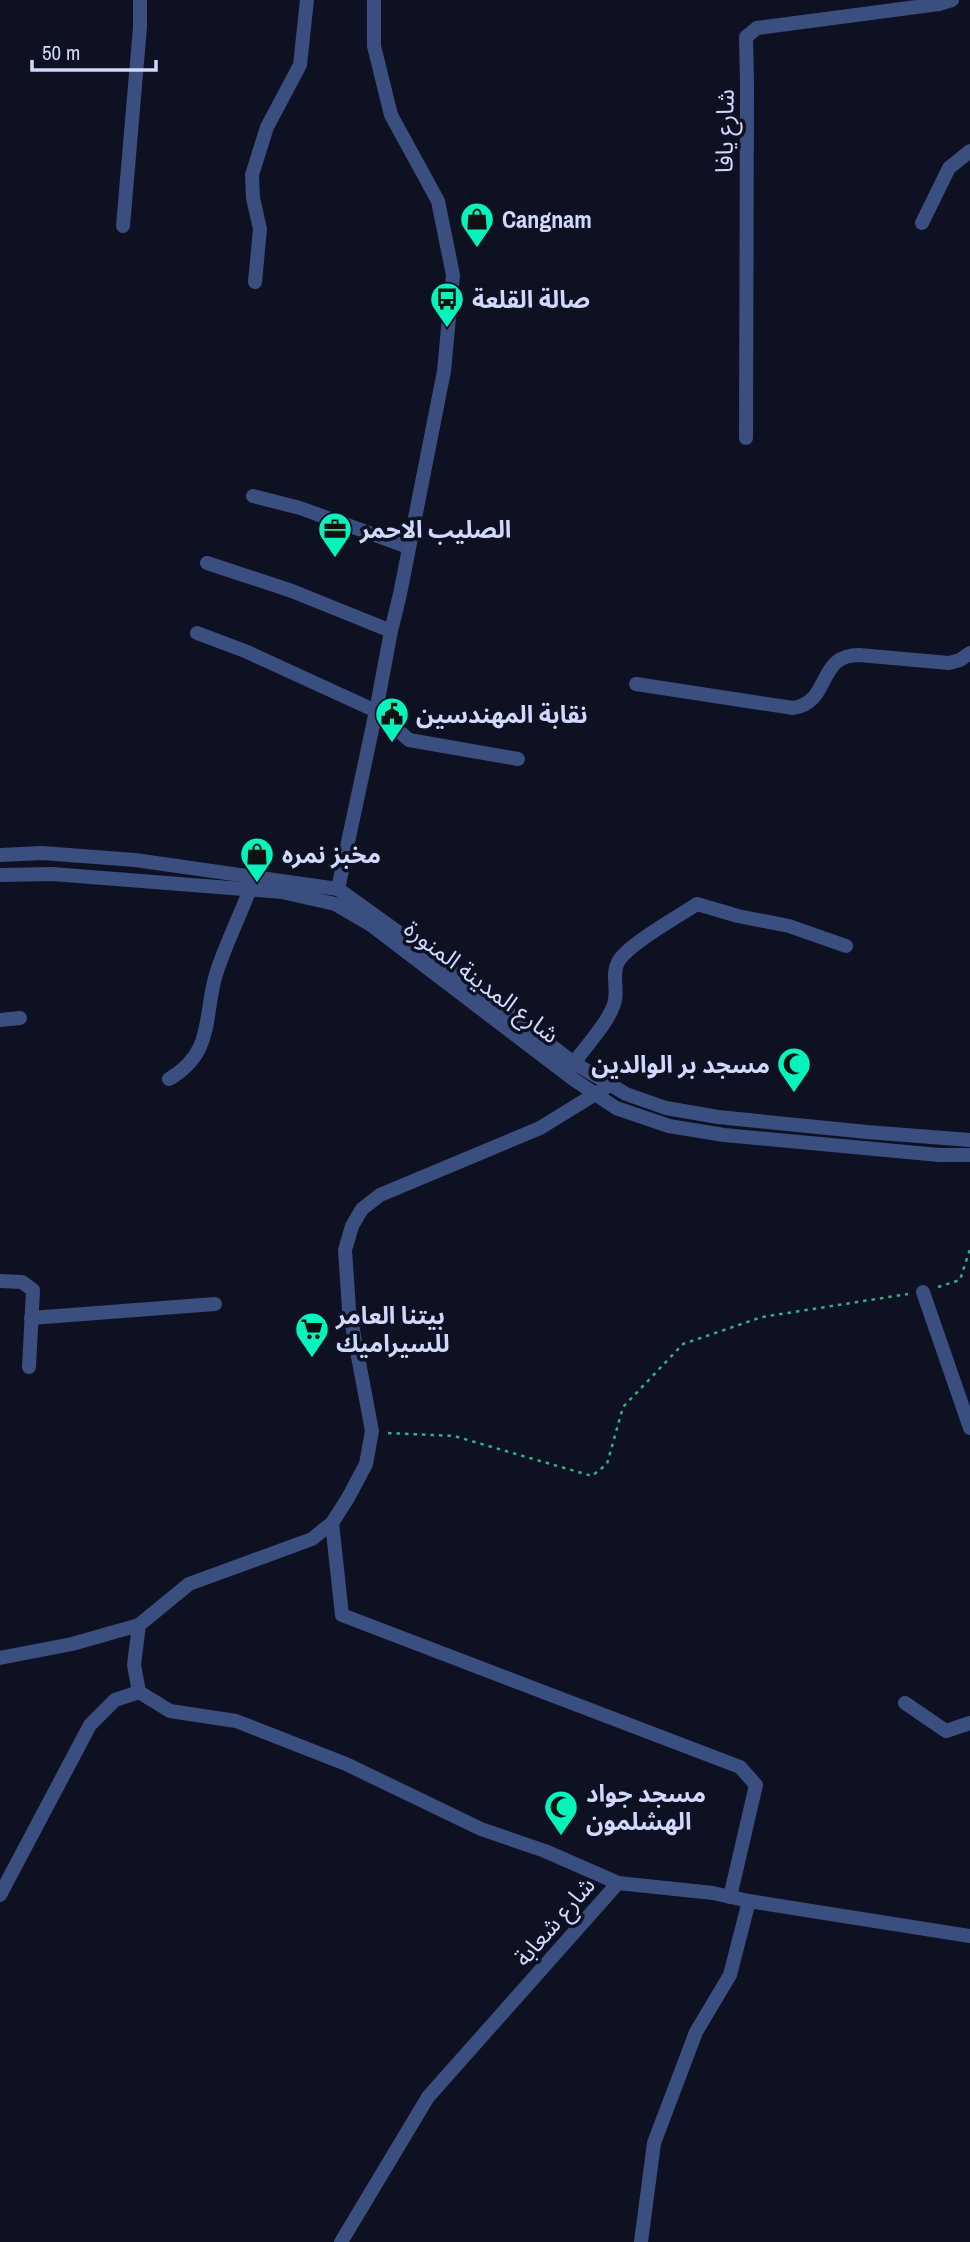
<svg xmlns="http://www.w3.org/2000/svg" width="970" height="2242" viewBox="0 0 970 2242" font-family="'Archivo Narrow','Noto Sans Arabic',sans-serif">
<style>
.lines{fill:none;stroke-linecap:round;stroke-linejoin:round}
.path{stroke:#30b17e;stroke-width:2.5;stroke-dasharray:3.5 5;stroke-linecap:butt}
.minor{stroke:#3a4e7f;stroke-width:14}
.tertiary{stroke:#3a4e7f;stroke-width:14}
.labels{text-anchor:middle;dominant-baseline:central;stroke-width:7;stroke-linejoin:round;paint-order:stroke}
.street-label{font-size:24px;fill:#cfd9fe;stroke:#0e1121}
.poi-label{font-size:24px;font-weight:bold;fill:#cfd9fe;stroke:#0e1121;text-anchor:start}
</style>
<rect width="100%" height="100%" fill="#0e1121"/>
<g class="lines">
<g class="path">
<polyline points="938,1287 960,1280 970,1249"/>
<polyline points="388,1433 454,1436 592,1476 607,1464 623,1407 683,1344 762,1317 908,1294"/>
</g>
<g class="minor">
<polyline points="922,223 949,168 970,151"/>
<polyline points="123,226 140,27 140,0"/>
<polyline points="255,282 260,229 253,198 252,175 267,127 300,65 307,0"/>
<polyline points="746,438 747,84 746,37 757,28 939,4 952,0"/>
<polyline points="253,496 300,508 408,547"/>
<polyline points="207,563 292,591 391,631"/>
<polyline points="197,633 245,651 376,711 409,740 518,759"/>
<path d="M 636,684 L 793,708 C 832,702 816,655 859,655 L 949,663 L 960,660 L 970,653"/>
<polyline points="338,889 376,711 391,631 400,594 444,371 453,275 438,201 391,115 374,46 374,0"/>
<polyline points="0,1020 20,1018"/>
<path d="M 574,1063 C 586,1046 608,1023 614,1004 C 619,990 611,975 618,962 C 627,945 679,916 697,904 L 738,916 L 789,926 L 846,946"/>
<path d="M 169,1079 C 217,1051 202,1013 218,968 C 227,942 239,917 249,892"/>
<polyline points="0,1281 22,1282 33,1290 29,1367"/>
<polyline points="923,1292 970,1428"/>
<polyline points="31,1318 215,1304"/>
<polyline points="332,1523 342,1615 740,1767 756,1785 730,1897"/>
<polyline points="0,1658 72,1644 139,1625"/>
<polyline points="905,1703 946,1731 970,1723"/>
<polyline points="0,1895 90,1725 115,1700 139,1692"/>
<polyline points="641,2242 654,2143 696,2032 730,1975 749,1901"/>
</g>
<g class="tertiary">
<polyline points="0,855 42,853 135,860 338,889 473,986 574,1063 626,1094 666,1108 718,1117 867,1132 970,1140"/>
<polyline points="0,875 52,874 282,892 335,904 371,925 573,1079 616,1108 669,1126 724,1135 939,1155 970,1155"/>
<polyline points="610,1085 540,1128 380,1195 362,1209 352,1226 345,1250 349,1309 372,1431 366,1464 348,1498 332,1523 312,1539 189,1584 139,1625 134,1665 139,1692 170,1711 236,1721 346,1764 481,1829 545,1851 618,1883 713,1893 749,1901 970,1936"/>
<polyline points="341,2242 428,2097 618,1883"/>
</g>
</g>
<defs>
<g id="shop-pin" transform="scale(1.75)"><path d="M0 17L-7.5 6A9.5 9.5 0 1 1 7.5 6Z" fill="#05f4bc" stroke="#0e1121"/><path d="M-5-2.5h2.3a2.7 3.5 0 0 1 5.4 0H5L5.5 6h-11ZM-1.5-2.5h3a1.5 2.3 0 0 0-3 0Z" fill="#111"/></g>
<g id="bus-pin" transform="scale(1.75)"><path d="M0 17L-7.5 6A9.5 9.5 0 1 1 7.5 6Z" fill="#05f4bc" stroke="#0e1121"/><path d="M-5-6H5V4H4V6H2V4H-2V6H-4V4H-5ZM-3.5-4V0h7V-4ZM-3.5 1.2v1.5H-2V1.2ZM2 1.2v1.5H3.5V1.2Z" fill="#111"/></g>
<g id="office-pin" transform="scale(1.75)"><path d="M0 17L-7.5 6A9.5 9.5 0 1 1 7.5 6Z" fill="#05f4bc" stroke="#0e1121"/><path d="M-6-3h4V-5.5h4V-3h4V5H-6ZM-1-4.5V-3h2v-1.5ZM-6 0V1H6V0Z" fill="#111"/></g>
<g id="civic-pin" transform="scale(1.75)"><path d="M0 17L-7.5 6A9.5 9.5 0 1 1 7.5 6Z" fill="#05f4bc" stroke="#0e1121"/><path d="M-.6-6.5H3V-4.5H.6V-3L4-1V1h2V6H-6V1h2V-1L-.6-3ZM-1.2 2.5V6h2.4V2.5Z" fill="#111"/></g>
<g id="mosque-pin" transform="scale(1.75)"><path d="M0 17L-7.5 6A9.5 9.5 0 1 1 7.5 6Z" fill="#05f4bc" stroke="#0e1121"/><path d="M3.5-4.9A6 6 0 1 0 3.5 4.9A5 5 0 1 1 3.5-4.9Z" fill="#111"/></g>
<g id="supermarket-pin" transform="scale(1.75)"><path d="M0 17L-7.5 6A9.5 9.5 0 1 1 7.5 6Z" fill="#05f4bc" stroke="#0e1121"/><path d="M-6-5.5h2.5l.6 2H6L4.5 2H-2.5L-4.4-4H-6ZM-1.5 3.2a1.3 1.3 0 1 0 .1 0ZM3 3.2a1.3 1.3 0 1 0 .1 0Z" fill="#111"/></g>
</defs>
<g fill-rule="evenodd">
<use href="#shop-pin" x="477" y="219"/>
<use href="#bus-pin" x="447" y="299"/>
<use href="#office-pin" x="335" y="529"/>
<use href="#civic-pin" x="392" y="714"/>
<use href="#shop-pin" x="257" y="854"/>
<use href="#mosque-pin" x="794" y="1064"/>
<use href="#supermarket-pin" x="312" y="1329"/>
<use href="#mosque-pin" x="561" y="1807"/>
</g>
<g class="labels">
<g class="street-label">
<text transform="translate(724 131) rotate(-89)">شارع يافا</text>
<text transform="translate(482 981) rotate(37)">شارع المدينة المنورة</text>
<text transform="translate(554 1921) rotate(-49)">شارع شعابة</text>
</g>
<g class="poi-label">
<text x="502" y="219">Cangnam</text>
<text x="472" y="299">صالة القلعة</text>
<text x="360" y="529">الصليب الاحمر</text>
<text x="416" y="714">نقابة المهندسين</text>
<text x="282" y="854">مخبز نمره</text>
<text x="770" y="1064" text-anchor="end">مسجد بر الوالدين</text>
<text x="336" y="1315">بيتنا العامر<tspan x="336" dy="28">للسيراميك</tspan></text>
<text x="586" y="1793">مسجد جواد<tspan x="586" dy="28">الهشلمون</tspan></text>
</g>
</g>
<path d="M32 60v10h124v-10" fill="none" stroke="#cfd9fe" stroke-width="3.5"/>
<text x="42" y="60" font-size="21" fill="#cfd9fe" stroke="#0e1121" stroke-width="5" paint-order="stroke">50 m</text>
</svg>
